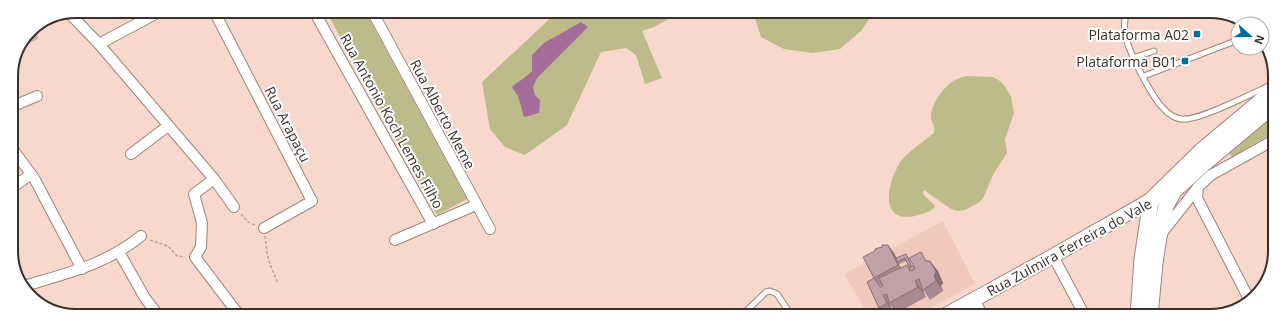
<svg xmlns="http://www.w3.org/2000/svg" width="1286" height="327" viewBox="0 0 1286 327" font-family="'Open Sans',sans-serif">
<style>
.built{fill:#f0c9bc}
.green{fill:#bdbb89}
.water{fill:#a56c9a}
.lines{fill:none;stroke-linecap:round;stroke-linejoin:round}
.lane-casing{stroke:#a08379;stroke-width:7}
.street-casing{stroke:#a08379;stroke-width:12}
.secondary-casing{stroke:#a08379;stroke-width:16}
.primary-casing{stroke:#a08379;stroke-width:17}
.path{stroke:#bba199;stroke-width:1.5;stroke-dasharray:3 2;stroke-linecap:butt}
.lane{stroke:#fff;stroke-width:5}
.street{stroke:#fff;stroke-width:10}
.secondary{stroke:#fff;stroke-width:14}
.primary{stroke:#fff;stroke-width:15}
.wall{fill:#a68a90;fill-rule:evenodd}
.shaded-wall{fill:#877175}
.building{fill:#c1a1a7;stroke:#877175}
.poi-dot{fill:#006e9a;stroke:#fff;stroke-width:1.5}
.labels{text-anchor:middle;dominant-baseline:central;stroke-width:4;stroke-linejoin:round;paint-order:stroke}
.poi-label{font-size:14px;fill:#3b2f2b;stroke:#fff;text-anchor:end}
.street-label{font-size:14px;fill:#3b2f2b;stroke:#fff}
.rim{fill:none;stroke:#3b2f2b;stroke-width:2}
</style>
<rect width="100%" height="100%" fill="#f8d8cd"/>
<polygon class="built" points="943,221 975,284 915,316 869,316 844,274"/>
<g class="green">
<polygon points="326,11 365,11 467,199 437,215"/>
<polygon points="557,12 680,12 654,27 642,31 662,78 645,84 636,55 626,48 601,52 567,125 525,155 505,147 490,129 482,82"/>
<polygon points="753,12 874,12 861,31 840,49 813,53 784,49 761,37"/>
<polygon points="36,28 38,39 24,45 30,30"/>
<path d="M 967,76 L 993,77 L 1000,81 L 1006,88 L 1011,96 L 1014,113 L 1005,139 L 1007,153 L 994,173 L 983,198 L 978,203 L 965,210 L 958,211 L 951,209 L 924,190 L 923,194 L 935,206 C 932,211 928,212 922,214 C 882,228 884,191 898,166 C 904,154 923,142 934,133 C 936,125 930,122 931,115 C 932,103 945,85 955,80 C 958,78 963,77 967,76 Z"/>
<polygon points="1274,110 1274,132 1232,157 1227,150"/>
</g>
<path class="water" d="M 581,22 L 588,27 L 537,78 L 533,87 L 535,95 L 540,100 L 539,113 L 524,117 L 518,96 L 512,87 C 518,81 526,78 532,71 L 532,55 L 544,43 Z"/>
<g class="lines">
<g class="lane-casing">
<g id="lane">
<path d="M 1127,12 C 1124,19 1124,26 1125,33 C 1127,49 1152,98 1164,109 C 1168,114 1176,119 1182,119 C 1199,121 1253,93 1271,85"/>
<polyline points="1133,58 1154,51"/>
<polyline points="1144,76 1238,40"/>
<polyline points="742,315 766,292 770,291 777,294 791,315"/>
</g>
</g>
<g class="street-casing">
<g id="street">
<polyline points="214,11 312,201 264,228"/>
<polyline points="314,11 433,224"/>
<polyline points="372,11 490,229"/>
<polyline points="70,14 99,44 214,179 234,207"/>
<polyline points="99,44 161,11"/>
<polyline points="11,107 37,96"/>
<polyline points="12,143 14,151 34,178 82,269"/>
<polyline points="131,154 168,126"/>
<polyline points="214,179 194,194 202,223 201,247 195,257 239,315"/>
<polyline points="1198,187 1197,198 1250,301"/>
<polyline points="12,188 31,174"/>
<polyline points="1162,233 1198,187 1211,175 1274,140"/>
<polyline points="395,240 476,205"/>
<polyline points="119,252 145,298 158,315"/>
<polyline points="1053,256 1085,316"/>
<path d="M 24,286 C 68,273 105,265 141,236"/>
<polyline points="974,300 983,316"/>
</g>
</g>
<g class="secondary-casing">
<polyline id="secondary" points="944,316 1053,256 1151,200 1159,197"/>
</g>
<g class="primary-casing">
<g id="primary">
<polyline points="1138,316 1142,259 1151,200 1201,151 1274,90"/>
<polyline points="1150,316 1155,263 1159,237 1166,206 1174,191 1206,162 1274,105"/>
</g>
</g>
<g class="path">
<polyline points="241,214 248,222 255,225"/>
<polyline points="265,236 268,259 278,284"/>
<polyline points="150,240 168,246 177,256 185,257"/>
</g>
<use href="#lane" class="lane"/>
<use href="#street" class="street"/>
<use href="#secondary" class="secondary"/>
<use href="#primary" class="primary"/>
</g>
<path class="wall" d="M 888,245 L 894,253 L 896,258 L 908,257 L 912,267 L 915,269 L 927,261 L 938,271 L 943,283 L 941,286 L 943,291 L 930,300 L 924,291 L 923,291 L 926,297 L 897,313 L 891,306 L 890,306 L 894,314 L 891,316 L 884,316 L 879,308 L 874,278 L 880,287 L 883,286 L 883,285 L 880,286 L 874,278 L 882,247 ZM 906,261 L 911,270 L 901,268 L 899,264 Z"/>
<g class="shaded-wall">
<polygon points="888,245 894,253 898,261 897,262 904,273 898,265"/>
<polygon points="906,254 908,257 913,269 911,266"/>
<polygon points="930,261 938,271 943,283 941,286 943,291 936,281 934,275"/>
<polygon points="915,281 923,291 926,297 918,287"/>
<polygon points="883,295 890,306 894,314 887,303"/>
</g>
<g class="building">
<polygon points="882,245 888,245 898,265 874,278 863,257 875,251 875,249 882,247"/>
<polygon points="921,252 926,261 930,261 936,272 934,275 936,281 923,290 919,279 915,281 918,287 889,303 887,294 883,295 887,303 879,308 867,282 874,278 880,287 883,286 879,278 907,265 910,271 913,270 915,268 909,258"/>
<polygon points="906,254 911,266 909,267 905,258 897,262 896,258"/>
<polygon points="913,266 915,269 911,271 909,268"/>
</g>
<g class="poi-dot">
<rect x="1193" y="30" width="8" height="8" rx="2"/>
<rect x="1181" y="57" width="8" height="8" rx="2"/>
</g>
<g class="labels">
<g class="poi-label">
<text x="1189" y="34">Plataforma A02</text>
<text x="1177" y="61">Plataforma B01</text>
</g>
<g class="street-label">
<text transform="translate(443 114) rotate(62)">Rua Alberto Meme</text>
<text transform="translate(392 121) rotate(61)">Rua Antonio Koch Lemes Filho</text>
<text transform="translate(288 124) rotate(63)">Rua Arapaçu</text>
<text transform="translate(1069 247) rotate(-29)">Rua Zulmira Ferreira do Vale</text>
</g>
</g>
<path d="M0 0H1286V327H0ZM76 18H1210A58 58 0 0 1 1268 76V251A58 58 0 0 1 1210 309H76A58 58 0 0 1 18 251V76A58 58 0 0 1 76 18Z" fill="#fff" fill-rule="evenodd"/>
<path class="rim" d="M76 18H1210A58 58 0 0 1 1268 76V251A58 58 0 0 1 1210 309H76A58 58 0 0 1 18 251V76A58 58 0 0 1 76 18Z"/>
<g transform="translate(1250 36) rotate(111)"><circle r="19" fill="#ffffff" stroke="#b1acaa"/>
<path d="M0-3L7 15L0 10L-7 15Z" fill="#006e9a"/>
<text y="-6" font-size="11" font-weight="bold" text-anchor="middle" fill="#3b2f2b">N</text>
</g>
</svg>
